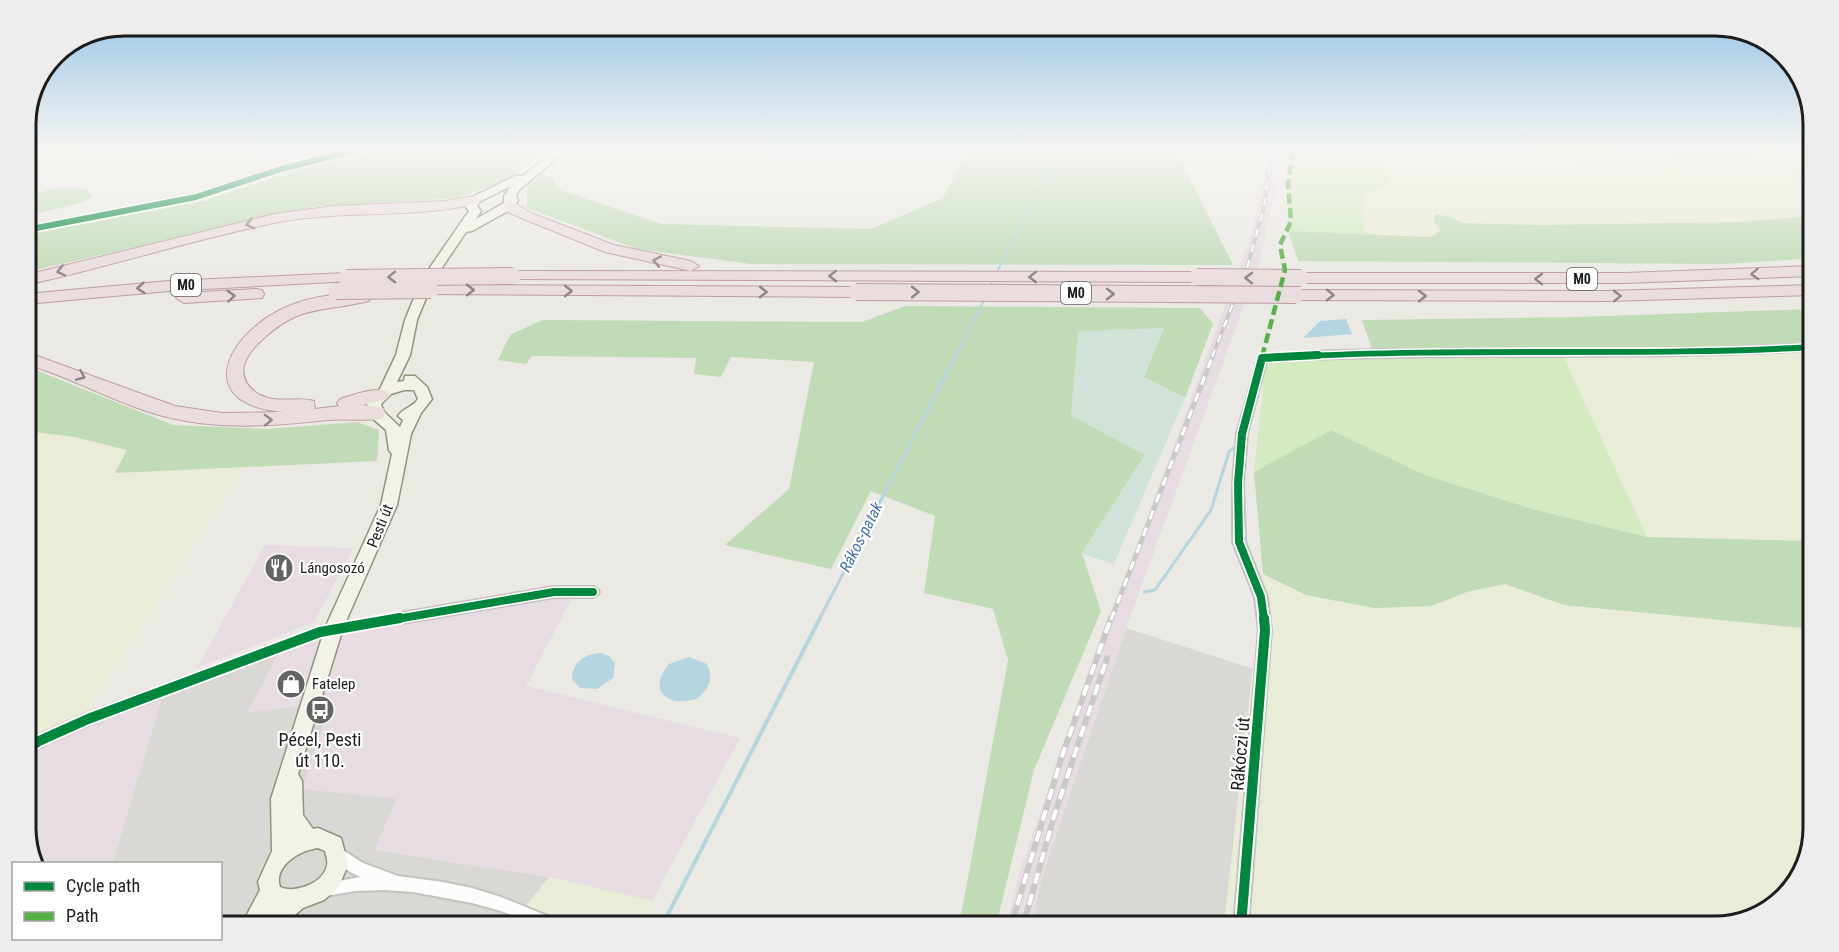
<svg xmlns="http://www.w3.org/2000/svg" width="1839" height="952" viewBox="0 0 1839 952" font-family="'Roboto Condensed',sans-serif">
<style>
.residential{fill:#d9d8d5}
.industrial{fill:#e8dce3}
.farmland{fill:#e9ecd6}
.grass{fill:#d4eac0}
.forest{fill:#c2dbb7}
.wetland{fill:#d1e2d9}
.water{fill:#b5d5e0}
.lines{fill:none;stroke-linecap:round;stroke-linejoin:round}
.stream-far2{stroke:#b5d5e0;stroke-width:2}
.stream-far1{stroke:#b5d5e0;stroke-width:3}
.stream{stroke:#b5d5e0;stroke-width:4}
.street-casing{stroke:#c3c2c0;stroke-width:4}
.secondary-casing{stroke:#91947c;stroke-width:3}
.highway-casing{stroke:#c09ba3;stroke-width:2}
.street{fill:#fcfcfb;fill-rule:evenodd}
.secondary{fill:#f2f2e8;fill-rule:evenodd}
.highway{fill:#eaddde;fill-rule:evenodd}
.rail-far2-casing{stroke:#c9c9c8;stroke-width:4}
.rail-far1-casing{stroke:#c9c9c8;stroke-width:5}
.rail-casing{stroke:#c9c9c8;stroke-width:6}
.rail-far2{stroke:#fff;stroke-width:2;stroke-dasharray:8;stroke-linecap:butt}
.rail-far1{stroke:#fff;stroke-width:3;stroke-dasharray:9;stroke-linecap:butt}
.rail{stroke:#fff;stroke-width:4;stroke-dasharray:11;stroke-linecap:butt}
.highway-bridge-casing{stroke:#c09ba3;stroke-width:18;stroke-linecap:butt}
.highway-bridge{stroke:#eaddde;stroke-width:16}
.quiet-far1{stroke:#55b145;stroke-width:4.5;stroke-dasharray:10 4.5;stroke-linecap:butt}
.quiet{stroke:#55b145;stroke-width:6;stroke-dasharray:12 6;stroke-linecap:butt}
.cycleway-far2-casing{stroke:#fff;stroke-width:9}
.cycleway-far1-casing{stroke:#fff;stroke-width:11}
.cycleway-casing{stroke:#fff;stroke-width:14}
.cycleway-far2{stroke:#00873e;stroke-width:6}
.cycleway-far1{stroke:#00873e;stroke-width:8}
.cycleway{stroke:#00873e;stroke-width:10}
.oneway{stroke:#8d8687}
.labels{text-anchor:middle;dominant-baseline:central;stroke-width:4.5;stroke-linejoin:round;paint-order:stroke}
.shield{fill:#fff;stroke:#606060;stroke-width:1.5}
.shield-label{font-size:14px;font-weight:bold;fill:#1c1c1c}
.street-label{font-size:15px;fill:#1c1c1c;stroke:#fff}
.poi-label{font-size:15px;fill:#1c1c1c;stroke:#fff;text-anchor:start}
.water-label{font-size:16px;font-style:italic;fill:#4574ae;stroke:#fff}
.near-poi-label{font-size:18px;fill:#1c1c1c;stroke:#fff}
.near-street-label{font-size:18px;fill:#1c1c1c;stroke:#fff}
.rim{fill:none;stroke:#1c1c1c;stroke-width:3}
</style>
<rect width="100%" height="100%" fill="#eae9e4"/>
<g class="residential">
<polygon points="1126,628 1254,669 1224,926 1031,926 1042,877"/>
<polygon points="278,655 248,712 332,702 397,798 375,850 549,877 510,926 221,926 220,864 112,864 162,697"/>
</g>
<g class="industrial">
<polygon points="1267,148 1280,148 1278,180 1257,270 1126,628 1042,877 1031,926 1006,926 1020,870 1107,622 1133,557 1251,235 1264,179"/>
<polygon points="265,545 354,548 314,622 197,668"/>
<polygon points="574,594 526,686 740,738 652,901 549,877 375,850 397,799 302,789 331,702 247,713 278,655 307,643 540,597"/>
<polygon points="162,697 112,863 35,863 26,835 26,762 35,740"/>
</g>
<g class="farmland">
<polygon points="1363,148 1513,148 1637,173 1670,174 1713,170 1784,169 1813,195 1813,216 1739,222 1540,225 1463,223 1451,217 1441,231 1429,237 1376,237 1364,230 1363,196 1381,190 1387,171"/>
<polygon points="1813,342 1813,541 1647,537 1559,347 1708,347"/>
<polygon points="26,431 74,437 128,450 116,473 246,467 76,726 26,742"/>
<polygon points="1263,574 1306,595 1431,606 1467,592 1505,584 1564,605 1813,629 1813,828 1803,872 1769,910 1715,926 1224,926"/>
<polygon points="549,877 652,901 640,926 510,926"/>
</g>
<g class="grass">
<path d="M 42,148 L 102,148 C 84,155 69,153 54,159 L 57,162 L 26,184 L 26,162 L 35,157 Z"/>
<polygon points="1288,148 1363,148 1387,171 1389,183 1363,196 1364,230 1376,237 1288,231"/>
<polygon points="1513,148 1617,148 1640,154 1683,158 1746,159 1754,153 1749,148 1813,148 1813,195 1784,169 1713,170 1670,174 1637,173"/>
<polygon points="1559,347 1647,537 1532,509 1425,475 1331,430 1254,472 1266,356 1372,349"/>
</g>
<g class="forest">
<polygon points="381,148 550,148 506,180 457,198 312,207 26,272 26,235 208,200 321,162"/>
<polygon points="970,148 1178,148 1177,153 1233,265 751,264 637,249 527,208 527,187 542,175 553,177 557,189 662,224 871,229 943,198"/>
<polygon points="1617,148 1650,148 1673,152 1749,148 1754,153 1746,159 1683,158 1640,154"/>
<polygon points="64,188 86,189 92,196 84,202 26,216 26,198 50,189"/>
<polygon points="1435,214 1451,217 1463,223 1540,225 1739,222 1813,216 1813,258 1725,264 1298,261 1288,231 1429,237 1441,231 1434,221"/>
<polygon points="905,306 1200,308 1213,324 1185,398 1144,377 1163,329 1071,415 1145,455 1082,553 1101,611 1034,770 996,926 959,926 1008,660 993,609 924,593 935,516 871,491 831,569 725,545 789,489 814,362 731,357 721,377 694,374 696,358 532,356 526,364 498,360 510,335 542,320 862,322"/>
<polygon points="1813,309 1813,342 1708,347 1372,349 1362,320 1578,317"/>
<polygon points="26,366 173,425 267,429 357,422 379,430 377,461 115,473 127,450 74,437 26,431"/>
<polygon points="1331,430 1425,475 1532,509 1647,537 1813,541 1813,629 1564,605 1505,584 1467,592 1431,606 1374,608 1306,595 1263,574 1254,472"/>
</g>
<polygon class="wetland" points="1164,328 1144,377 1185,398 1114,564 1082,554 1145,455 1071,415 1078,331"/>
<g class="water">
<polygon points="1346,319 1352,334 1303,338 1320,321"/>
<path d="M 601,653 L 609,656 L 615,663 L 613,678 L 597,689 L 580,688 L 572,679 C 572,662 585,654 601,653 Z"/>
<path d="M 689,657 L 707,664 C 714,679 709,688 698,698 C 669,709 646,691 669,664 Z"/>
</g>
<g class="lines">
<g class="stream-far2">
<polyline points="989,288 1059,148"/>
<polyline points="955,357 984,300"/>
</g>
<g class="stream-far1">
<polyline points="1144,592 1155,590 1211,510 1229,452 1233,448"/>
<polyline points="819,620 956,355"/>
</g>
<polyline class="stream" points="662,926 820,618"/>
<g class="street-casing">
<g id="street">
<polygon points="357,148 368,148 284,171 196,199 26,232 26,228 194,195 278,167"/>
<path d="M 1813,344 L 1813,350 C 1631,361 1448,351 1266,361 L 1247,434 L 1243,483 L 1245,542 L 1267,597 L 1271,630 L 1248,926 L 1234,926 L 1259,630 L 1255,597 L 1233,542 L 1233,483 L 1237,434 L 1259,356 L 1331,351 L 1400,350 L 1675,350 Z"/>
<polygon points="554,587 593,587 597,589 599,592 597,595 593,597 554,597 321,637 93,723 44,745 26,756 26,743 34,737 83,715 320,627"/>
<path d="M 338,847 L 363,863 L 398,876 L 443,882 L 472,888 L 501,897 L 560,921 L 562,926 L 539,926 L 501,911 L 472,903 L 413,892 L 384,890 L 355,891 L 326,896 L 321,894 L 319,889 L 321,884 L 361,877 C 351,873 335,864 331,854 L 333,849 Z"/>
</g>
</g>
<g class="secondary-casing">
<path id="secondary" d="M 558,148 L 569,148 L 519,190 L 516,196 L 518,201 L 508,211 L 472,231 L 466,232 L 443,266 L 426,298 L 417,320 L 410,355 L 397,382 L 404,381 L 405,376 L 415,376 L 427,387 L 432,399 L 421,413 L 411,434 L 397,505 L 343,628 L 298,774 L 302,781 L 303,815 L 313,829 L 318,828 L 341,838 L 348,865 L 338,888 L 324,900 L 303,908 L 282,926 L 241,926 L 260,890 L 258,882 L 272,851 L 271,799 L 325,628 L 381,505 L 392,454 L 389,450 L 386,430 L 371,417 L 367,404 L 380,389 L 396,355 L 405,320 L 414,298 L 431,266 L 469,211 L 465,206 L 470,198 L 515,176 L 523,176 ZM 511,186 L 504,196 L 504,203 L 476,219 L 481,211 L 477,206 L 479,202 ZM 404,390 L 414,390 L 418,399 C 413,407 403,408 398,416 L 403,420 L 400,427 L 383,411 L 381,404 L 391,394 ZM 318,848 L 325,851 C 326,855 328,861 327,865 C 324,883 295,894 280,887 C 273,866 300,850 318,848 Z"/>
</g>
<g class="highway-casing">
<g id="highway">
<path d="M 474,196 L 481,200 L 479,203 C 413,220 342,209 274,223 C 191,240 109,267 26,285 L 26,275 L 275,214 L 334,206 L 446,201 Z"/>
<polygon points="510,200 531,213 614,245 691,261 699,266 691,271 605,252 509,213 503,204"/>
<polygon points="1813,266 1813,276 1625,283 1301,283 1293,278 1301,273 1625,273"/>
<polygon points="513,271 1197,272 1205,277 1197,282 507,279 505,276"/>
<polygon points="346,273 354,278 352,281 169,291 26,304 26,294 169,281"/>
<polygon points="431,285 856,287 864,292 856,297 425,294 423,290"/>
<polygon points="1813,285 1813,295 1607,301 1296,300 1288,295 1296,290 1607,291"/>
<polygon points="256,289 262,290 264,294 262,298 184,303 176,298 184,293"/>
<path d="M 363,292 L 371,297 L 369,301 C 325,312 300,304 263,339 C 255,346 247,355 244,365 C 241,379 248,388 260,395 C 277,404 297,396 314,401 L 315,409 L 339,406 L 337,403 L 340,399 C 353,395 374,387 387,391 L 390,395 L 387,399 L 363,405 L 383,408 L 385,413 L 383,418 C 366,422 345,418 328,420 C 266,427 206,431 146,411 C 105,397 67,376 26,364 L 26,352 L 175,406 L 222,413 L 283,412 C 197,405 222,341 278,311 C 304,297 335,294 363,292 Z"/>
</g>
</g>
<use href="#street" class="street"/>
<use href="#secondary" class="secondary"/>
<use href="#highway" class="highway"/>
<g class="rail-far2-casing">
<polyline id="rail-far2" points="1212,357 1247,268 1264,207 1272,148"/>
</g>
<g class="rail-far1-casing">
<polyline id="rail-far1" points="1111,620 1213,355"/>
</g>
<g class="rail-casing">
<g id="rail">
<polyline points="1011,926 1061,759 1111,618"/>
<polyline points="1023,926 1055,813 1107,658"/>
</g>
</g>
<use href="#rail-far2" class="rail-far2"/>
<use href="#rail-far1" class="rail-far1"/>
<use href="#rail" class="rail"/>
<g class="highway-bridge-casing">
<g id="highway-bridge">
<polyline points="1197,277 1301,278"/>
<polyline points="346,278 513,276"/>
<polyline points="336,291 431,290"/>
<polyline points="856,292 1296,295"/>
</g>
</g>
<use href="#highway-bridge" class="highway-bridge"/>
<polyline class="quiet-far1" points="1262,357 1285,270 1280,245 1291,221 1288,185 1293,148"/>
<polyline class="quiet" points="1262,358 1263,355"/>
<g class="cycleway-far2-casing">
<g id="cycleway-far2">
<polyline points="26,230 196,197 281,169 364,148"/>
<path d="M 1290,357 C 1464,347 1639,357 1813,347"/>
</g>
</g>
<g class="cycleway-far1-casing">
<g id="cycleway-far1">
<polyline points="391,620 554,592 593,592"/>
<polyline points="1264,620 1261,597 1239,542 1238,483 1242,434 1262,358 1318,355"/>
</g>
</g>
<g class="cycleway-casing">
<g id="cycleway">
<polyline points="26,750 39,741 88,719 320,632 400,618"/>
<polyline points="1241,926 1265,630 1264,618"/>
</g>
</g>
<use href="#cycleway-far2" class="cycleway-far2"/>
<use href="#cycleway-far1" class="cycleway-far1"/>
<use href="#cycleway" class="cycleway"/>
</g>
<defs><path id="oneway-chevron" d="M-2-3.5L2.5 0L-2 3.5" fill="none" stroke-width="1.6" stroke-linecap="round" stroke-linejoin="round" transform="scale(1.5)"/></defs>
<g class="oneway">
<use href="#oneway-chevron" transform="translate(250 224) rotate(166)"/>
<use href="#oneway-chevron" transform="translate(657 261) rotate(-169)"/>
<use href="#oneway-chevron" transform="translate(61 271) rotate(166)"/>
<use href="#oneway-chevron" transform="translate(1755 274) rotate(177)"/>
<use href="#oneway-chevron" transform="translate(833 276) rotate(-180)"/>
<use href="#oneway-chevron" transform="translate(392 277) rotate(179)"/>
<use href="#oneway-chevron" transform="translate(1033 277) rotate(-180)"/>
<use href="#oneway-chevron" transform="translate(1249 278) rotate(-179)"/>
<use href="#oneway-chevron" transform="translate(1539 279) rotate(-180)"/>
<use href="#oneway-chevron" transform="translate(141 288) rotate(176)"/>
<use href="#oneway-chevron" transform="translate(470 290)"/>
<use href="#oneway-chevron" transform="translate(568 291)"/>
<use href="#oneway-chevron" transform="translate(763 292)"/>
<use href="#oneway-chevron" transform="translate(915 292)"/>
<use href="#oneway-chevron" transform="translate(1110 294)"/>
<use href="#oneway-chevron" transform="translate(1330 295) rotate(1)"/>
<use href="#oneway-chevron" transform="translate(231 296) rotate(-3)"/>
<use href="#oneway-chevron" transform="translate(1422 296)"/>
<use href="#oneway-chevron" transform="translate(1617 296) rotate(-1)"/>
<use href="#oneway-chevron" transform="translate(81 376) rotate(23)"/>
<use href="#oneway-chevron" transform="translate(268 420) rotate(-2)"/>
</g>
<linearGradient id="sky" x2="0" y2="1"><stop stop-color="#93c1e5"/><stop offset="0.53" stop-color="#f6f5f3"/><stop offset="1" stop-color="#f6f5f3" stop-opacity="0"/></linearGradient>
<rect width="1839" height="281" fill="url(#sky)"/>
<defs>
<g id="restaurant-disc" transform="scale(1.5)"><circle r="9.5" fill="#646462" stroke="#fff"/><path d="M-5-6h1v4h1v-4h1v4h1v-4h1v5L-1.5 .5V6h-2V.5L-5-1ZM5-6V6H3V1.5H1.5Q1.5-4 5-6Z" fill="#fff"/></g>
<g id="shop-disc" transform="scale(1.5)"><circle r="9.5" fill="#646462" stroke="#fff"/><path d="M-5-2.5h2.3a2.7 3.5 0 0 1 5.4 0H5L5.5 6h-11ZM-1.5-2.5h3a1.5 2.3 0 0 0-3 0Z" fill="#fff"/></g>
<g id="bus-disc" transform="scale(1.5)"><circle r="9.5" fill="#646462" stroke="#fff"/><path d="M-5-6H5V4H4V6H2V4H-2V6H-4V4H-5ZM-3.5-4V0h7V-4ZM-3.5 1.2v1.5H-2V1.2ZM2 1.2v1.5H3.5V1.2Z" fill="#fff"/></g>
</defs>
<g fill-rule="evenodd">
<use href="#restaurant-disc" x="279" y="568"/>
<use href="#shop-disc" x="291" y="684"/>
<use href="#bus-disc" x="320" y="710"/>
</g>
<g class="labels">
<g class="shield">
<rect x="1567" y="268" width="30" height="22" rx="4.5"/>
<rect x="171" y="274" width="30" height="22" rx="4.5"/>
<rect x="1061" y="282" width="30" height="22" rx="4.5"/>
</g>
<g class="shield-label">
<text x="1582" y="279">M0</text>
<text x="186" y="285">M0</text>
<text x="1076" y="293">M0</text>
</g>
<g class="street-label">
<text transform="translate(380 526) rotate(-68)">Pesti út</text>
</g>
<g class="poi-label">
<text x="300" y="568">Lángosozó</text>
<text x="312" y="684">Fatelep</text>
</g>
<g class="water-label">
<text transform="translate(861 537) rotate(-63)">Rákos-patak</text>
</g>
<g class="near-poi-label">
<text x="320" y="739">Pécel, Pesti<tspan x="320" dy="21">út 110.</tspan></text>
</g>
<g class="near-street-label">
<text transform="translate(1240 754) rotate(-85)">Rákóczi út</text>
</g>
</g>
<path d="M0 0H1839V952H0ZM124 36H1715A88 88 0 0 1 1803 124V828A88 88 0 0 1 1715 916H124A88 88 0 0 1 36 828V124A88 88 0 0 1 124 36Z" fill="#ededed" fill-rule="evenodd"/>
<path class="rim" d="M124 36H1715A88 88 0 0 1 1803 124V828A88 88 0 0 1 1715 916H124A88 88 0 0 1 36 828V124A88 88 0 0 1 124 36Z"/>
<rect x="12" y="862" width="210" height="78" fill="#ffffff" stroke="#a4a4a4" stroke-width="1.5"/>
<rect x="24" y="882" width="30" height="9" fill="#00873e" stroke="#a4a4a4" stroke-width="1.5"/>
<text x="66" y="892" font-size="18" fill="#1c1c1c">Cycle path</text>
<rect x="24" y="912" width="30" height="9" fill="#55b145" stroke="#a4a4a4" stroke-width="1.5"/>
<text x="66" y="922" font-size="18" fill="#1c1c1c">Path</text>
</svg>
